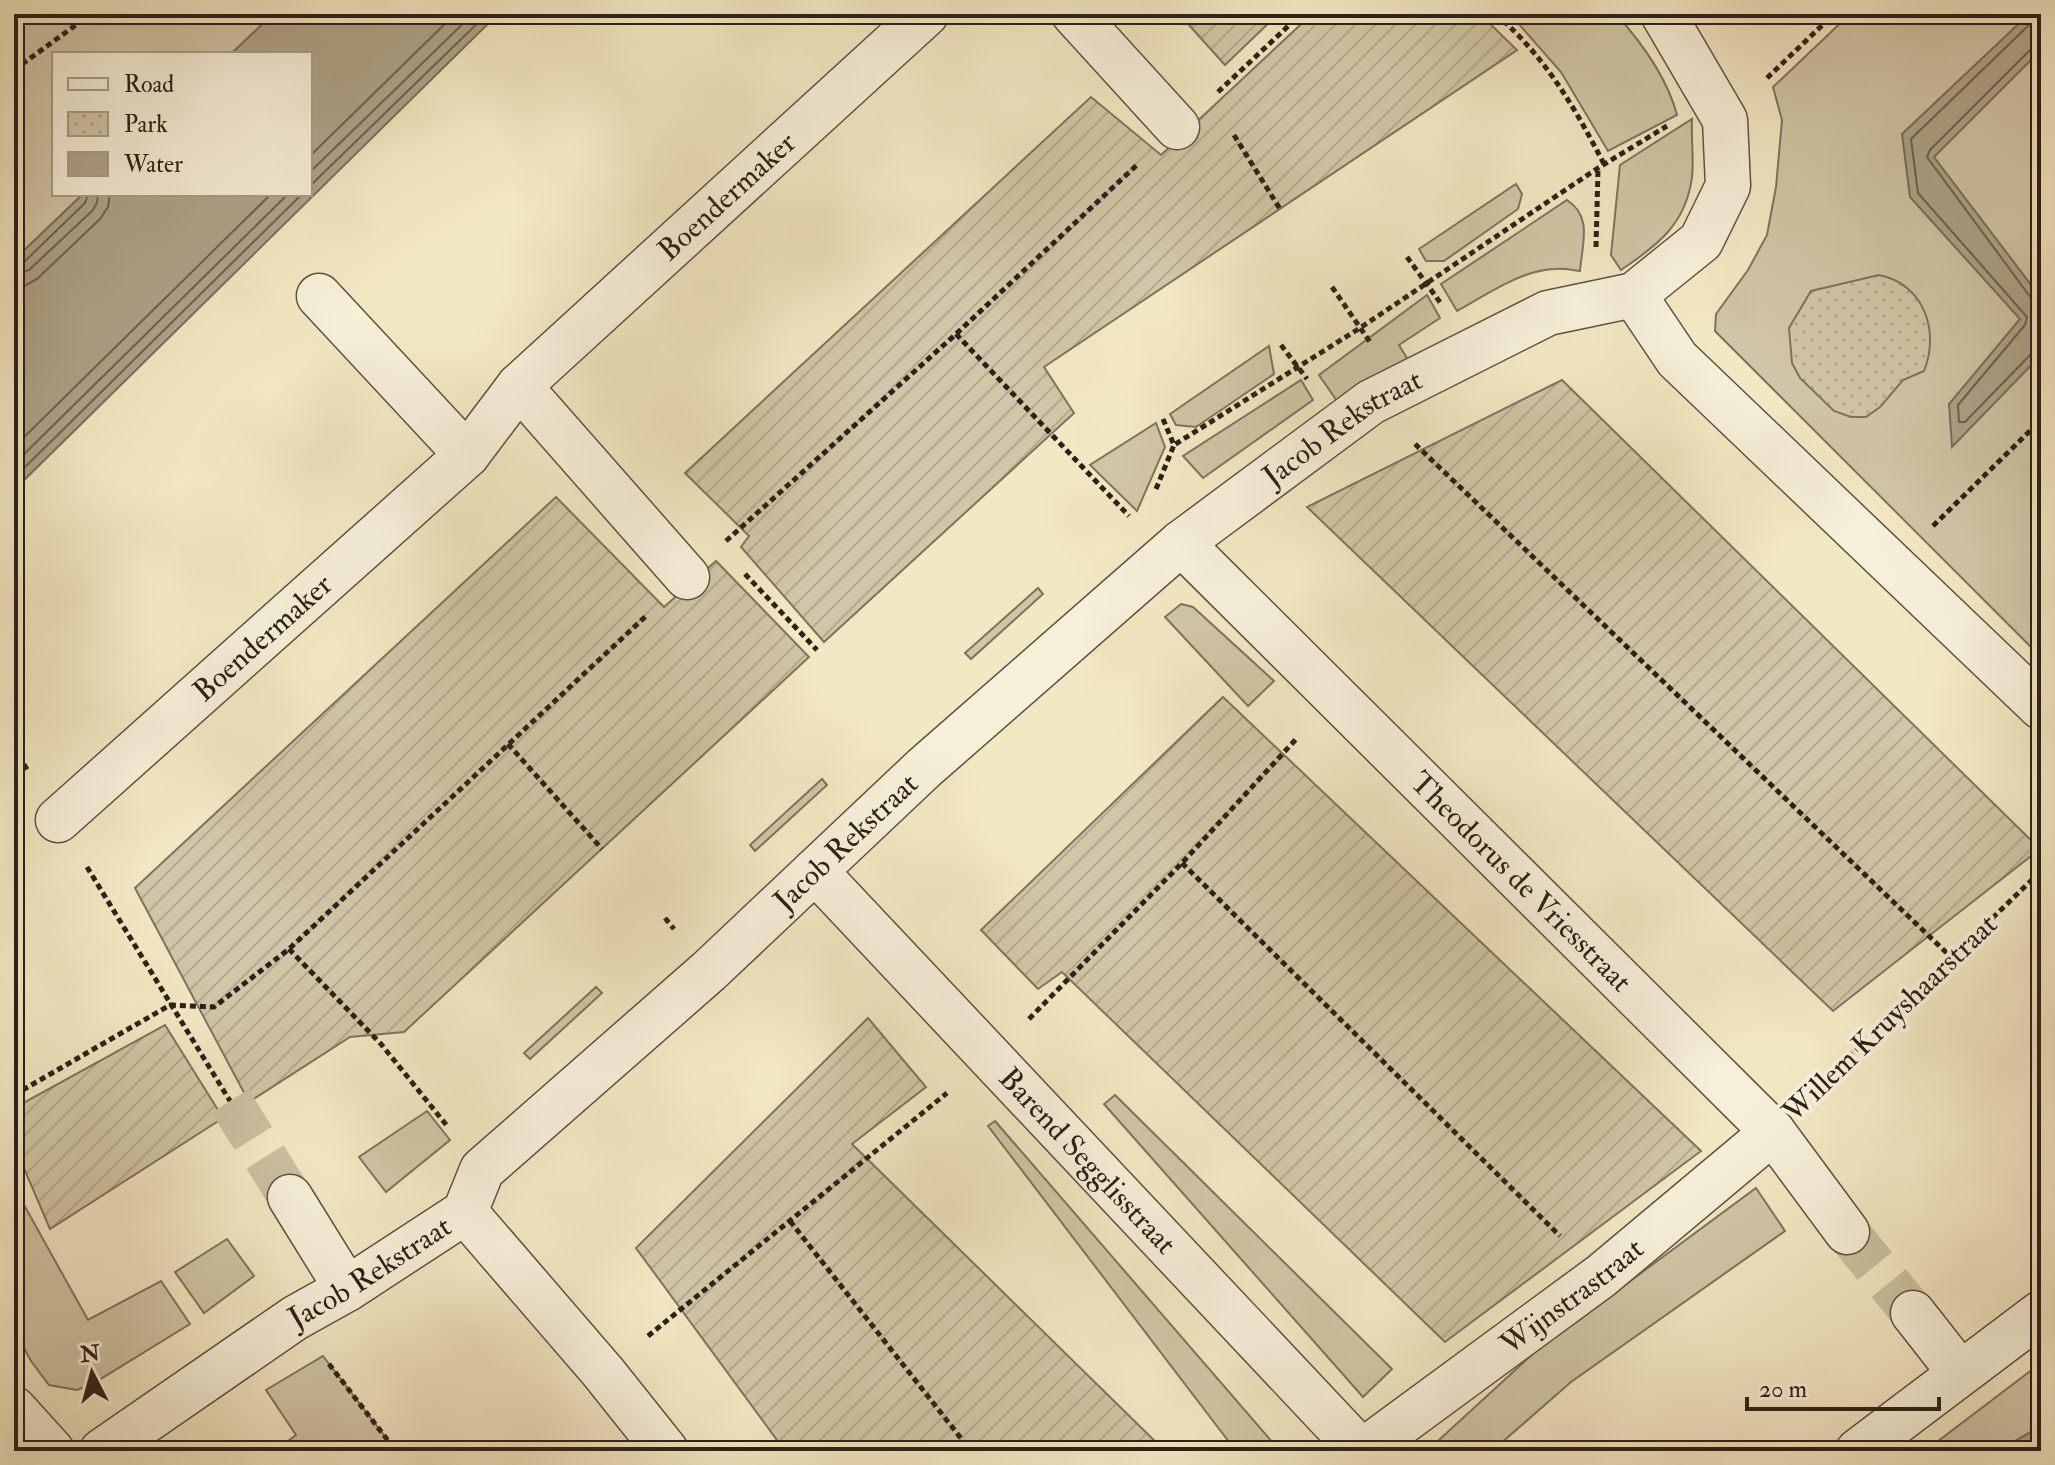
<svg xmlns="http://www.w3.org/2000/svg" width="2055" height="1465" viewBox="0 0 2055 1465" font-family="'IM FELL Double Pica',serif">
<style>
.grass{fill:#d1c6a7;stroke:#7e7360;stroke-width:2}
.park{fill:url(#park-dots);stroke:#7e7360;stroke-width:2}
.garden{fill:url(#garden-furrows);stroke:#7e7360;stroke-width:2}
.water{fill:#afa48a;stroke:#7b6f5c;stroke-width:2}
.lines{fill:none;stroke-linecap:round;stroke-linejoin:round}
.shore{stroke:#6e6251;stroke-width:2}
.street-tunnel{stroke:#cbc0a2;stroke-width:44;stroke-dasharray:44 22;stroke-linecap:butt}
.street-casing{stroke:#5e5243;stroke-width:47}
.path{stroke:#2c2018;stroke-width:5;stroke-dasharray:6 4;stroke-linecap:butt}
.street{stroke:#f7f0d9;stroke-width:44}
.labels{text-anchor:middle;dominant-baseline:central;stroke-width:8;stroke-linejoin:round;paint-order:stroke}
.street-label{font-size:30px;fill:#2c2018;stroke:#f7f0d9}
</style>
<defs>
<pattern id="park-dots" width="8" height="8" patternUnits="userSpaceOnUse" patternTransform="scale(2)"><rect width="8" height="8" fill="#d1c6a7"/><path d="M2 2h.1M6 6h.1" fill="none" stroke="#b4aa8f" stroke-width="1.8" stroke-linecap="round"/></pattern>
<pattern id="garden-furrows" width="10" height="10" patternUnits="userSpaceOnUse" patternTransform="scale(2)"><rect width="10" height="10" fill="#d1c6a7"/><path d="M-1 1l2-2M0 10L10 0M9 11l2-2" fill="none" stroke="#b4aa8f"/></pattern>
</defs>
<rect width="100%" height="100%" fill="#f3e8c4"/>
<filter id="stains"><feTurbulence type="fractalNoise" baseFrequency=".0025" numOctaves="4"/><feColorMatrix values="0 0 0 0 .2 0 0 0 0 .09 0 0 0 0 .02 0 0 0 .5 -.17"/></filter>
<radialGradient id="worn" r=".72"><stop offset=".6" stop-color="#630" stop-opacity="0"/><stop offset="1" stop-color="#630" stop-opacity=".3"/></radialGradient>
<g class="grass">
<polygon points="14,14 273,14 231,54 54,54 54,194 83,194 14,260"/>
<path d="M 1510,14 L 1584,14 L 1590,23 L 1605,14 L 1616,14 C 1642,43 1667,77 1677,115 L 1608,151 L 1561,72 Z"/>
<polygon points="1850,14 2041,14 2041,657 1715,331 1716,314 1748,270 1767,235 1776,187 1782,120 1773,87"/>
<path d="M 1692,119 C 1691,138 1694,159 1692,177 C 1686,224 1658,245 1621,270 L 1611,255 L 1620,165 Z"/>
<polygon points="1516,184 1522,194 1518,209 1444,261 1426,261 1419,249"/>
<path d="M 1567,200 C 1593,217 1582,244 1580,271 C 1572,270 1563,268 1555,269 C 1521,270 1486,295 1457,311 L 1441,284 Z"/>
<polygon points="1427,295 1440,318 1399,345 1408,360 1337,401 1319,375"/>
<polygon points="1269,346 1274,374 1196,427 1176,425 1170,414"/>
<polygon points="1301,380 1313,400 1203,478 1183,456"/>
<polygon points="1156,423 1165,447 1137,511 1090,465"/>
<polygon points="1038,588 1043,594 971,659 965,653"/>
<polygon points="1181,604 1193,607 1274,681 1248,706 1165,617"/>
<polygon points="822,779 827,785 755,851 750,845"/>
<polygon points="596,987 602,993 530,1059 524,1053"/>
<polygon points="1115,1095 1392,1369 1363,1397 1104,1104"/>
<polygon points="427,1111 450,1140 386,1192 359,1157"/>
<polygon points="995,1121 1280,1451 1236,1451 988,1126"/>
<polygon points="14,1187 88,1320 161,1281 190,1324 94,1383 77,1390 49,1385 31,1361 14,1330"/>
<polygon points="1756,1188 1785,1231 1571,1382 1492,1451 1427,1451 1537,1350"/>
<polygon points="227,1239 254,1276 204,1313 175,1272"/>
<polygon points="323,1356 396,1451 282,1451 280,1447 296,1435 266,1390"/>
<polygon points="2041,1363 2041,1426 1998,1451 1925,1451"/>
</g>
<path class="park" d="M 1879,275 C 1924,284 1940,331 1924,371 L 1903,380 L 1880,407 L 1866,417 L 1851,417 L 1834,411 L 1800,378 L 1792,363 L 1789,328 L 1811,291 Z"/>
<g class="garden">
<polygon points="1179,14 1278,14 1225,65"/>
<polygon points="1312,14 1480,14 1517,50 1044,367 1074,413 824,642 741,547 749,536 685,473 1091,97 1161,155"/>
<polygon points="1562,380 2040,849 1833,1011 1307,507"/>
<polygon points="556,497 664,607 716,561 809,657 404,1032 350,1037 249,1102 135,888"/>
<polygon points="1223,697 1701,1151 1445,1342 1062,972 1038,989 981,930"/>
<polygon points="868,1018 926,1087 852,1144 1165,1451 785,1451 636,1248"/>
<polygon points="165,1025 223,1118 50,1229 14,1145 14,1108"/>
</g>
<g class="water">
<polygon points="273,14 498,14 14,490 14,260 83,194 310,194 310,54 231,54"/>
<polygon points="2029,14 2041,14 2041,50 1934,157 2041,298 2041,355 1952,447 1949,404 2020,319 1910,197 1902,134"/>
<polygon points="2041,1426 2041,1451 1998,1451"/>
</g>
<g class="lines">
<g class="shore">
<polyline points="2033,14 2031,23 1911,139 1918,193 2027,317 2025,325 1958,405 1959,422 1965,422 2032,353 2041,351"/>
<polyline points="2041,45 2032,48 1930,150 1927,157 2031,298 2041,302"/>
<polyline points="310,156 455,14"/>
<polyline points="310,172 473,14"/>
<polyline points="310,186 487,14"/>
<polyline points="14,265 23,263 85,203 88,194"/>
<polyline points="14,275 29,270 92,211 97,203 98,194"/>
<polyline points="14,287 26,285 37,279 100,219 108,207 110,194"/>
<polyline points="14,447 271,194"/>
<polyline points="14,464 288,194"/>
<polyline points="14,478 302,194"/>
</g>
<g class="street-tunnel">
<polyline points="230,1101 290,1197"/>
<polyline points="1847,1232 1913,1313"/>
</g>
<g class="street-casing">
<g id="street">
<polyline points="1074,14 1177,127"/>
<polyline points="1634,295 1677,359 2041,707"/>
<polyline points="319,296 467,455"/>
<polyline points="519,386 687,577"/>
<path id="s1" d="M 1181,543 L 1773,1132 L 1847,1232"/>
<path id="s2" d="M 58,820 L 467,455 L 519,386 L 926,14"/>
<path id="s3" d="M 815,871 L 1361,1451"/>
<polyline points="290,1197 347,1289"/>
<polyline points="465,1212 603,1372 666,1451"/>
<polyline points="1913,1313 1960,1373"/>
<polyline points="14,1409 52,1451"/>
<path id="s4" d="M 102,1451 L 295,1318 L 347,1289 L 465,1212 L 482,1170 L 709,971 L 924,768 L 1181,543 L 1371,402 L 1548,313 L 1634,295 L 1701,241 L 1728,186 L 1725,120 L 1663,14"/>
<path id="s5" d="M 1363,1451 L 1601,1276 L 1773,1132"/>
<polyline points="1858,1451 2041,1313"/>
</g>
</g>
<g class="path">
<path d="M 1496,14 C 1546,58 1574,106 1604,164"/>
<polyline points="14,70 91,14"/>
<polyline points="1767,78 1834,14"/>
<polyline points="1218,92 1301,14"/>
<polyline points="1234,135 1280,209"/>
<polyline points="1596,247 1598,169"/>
<polyline points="1407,257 1442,305"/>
<polyline points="1332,287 1370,342"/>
<polyline points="956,334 1129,516"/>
<polyline points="1281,345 1307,379"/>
<polyline points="1163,419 1174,445 1360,328 1598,168 1667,126"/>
<polyline points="1415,444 1952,958"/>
<polyline points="1156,489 1174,445"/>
<polyline points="1933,526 2041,420"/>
<polyline points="726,541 956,334 1138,164"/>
<polyline points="745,574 817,650"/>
<polyline points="508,744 602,849"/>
<polyline points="14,747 29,773"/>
<polyline points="1182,863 1560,1236"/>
<polyline points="87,867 230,1101"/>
<polyline points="665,918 674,929"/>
<polyline points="289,949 381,1044 448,1127"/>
<polyline points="1029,1019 1182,863 1298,737"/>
<polyline points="1813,1092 2041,871"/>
<polyline points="14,1095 170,1005 214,1007 289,949 646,616"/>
<polyline points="790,1221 971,1451"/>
<polyline points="648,1336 947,1093"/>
<polyline points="329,1364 396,1451"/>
</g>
<use href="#street" class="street"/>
</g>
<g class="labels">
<g class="street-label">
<text stroke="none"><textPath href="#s2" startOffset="916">Boendermaker</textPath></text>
<text stroke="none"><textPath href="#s4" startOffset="1618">Jacob Rekstraat</textPath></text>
<text stroke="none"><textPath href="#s2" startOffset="274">Boendermaker</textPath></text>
<text stroke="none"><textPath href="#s4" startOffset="970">Jacob Rekstraat</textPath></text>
<text stroke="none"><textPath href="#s1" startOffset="480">Theodorus de Vriesstraat</textPath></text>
<text transform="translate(1890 1018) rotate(-44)">Willem Kruyshaarstraat</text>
<text stroke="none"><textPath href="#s3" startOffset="398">Barend Segglisstraat</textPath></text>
<text stroke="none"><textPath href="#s4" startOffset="322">Jacob Rekstraat</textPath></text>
<text stroke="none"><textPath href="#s5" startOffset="260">Wijnstrastraat</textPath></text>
</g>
</g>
<rect width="2055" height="1465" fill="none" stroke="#f3e8c4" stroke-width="48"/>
<rect x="16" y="16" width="2023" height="1433" fill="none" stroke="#2c2018" stroke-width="4"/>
<rect x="24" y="24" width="2007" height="1417" fill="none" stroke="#2c2018" stroke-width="2"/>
<rect x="52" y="52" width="260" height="144" fill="#f7f0d9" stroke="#a69d8c" stroke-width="2"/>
<rect x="68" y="78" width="40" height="12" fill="#f7f0d9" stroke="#a69d8c" stroke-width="2"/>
<text x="124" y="92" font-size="24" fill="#2c2018">Road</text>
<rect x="68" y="112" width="40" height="24" fill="url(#park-dots)" stroke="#a69d8c" stroke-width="2"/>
<text x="124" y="132" font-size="24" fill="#2c2018">Park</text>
<rect x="68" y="152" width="40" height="24" fill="#afa48a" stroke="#a69d8c" stroke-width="2"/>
<text x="124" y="172" font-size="24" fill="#2c2018">Water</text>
<g transform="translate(92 1373) rotate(354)" stroke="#f7f0d9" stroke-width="6" paint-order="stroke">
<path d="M0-6L14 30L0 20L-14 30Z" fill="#2c2018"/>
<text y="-12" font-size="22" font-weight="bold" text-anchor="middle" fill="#2c2018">N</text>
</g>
<path d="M1747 1397v12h192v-12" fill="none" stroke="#2c2018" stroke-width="4"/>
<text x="1759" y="1397" font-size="24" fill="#2c2018" stroke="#f7f0d9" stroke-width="6" paint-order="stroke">20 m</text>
<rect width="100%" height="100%" filter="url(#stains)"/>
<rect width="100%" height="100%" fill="url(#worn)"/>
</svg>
